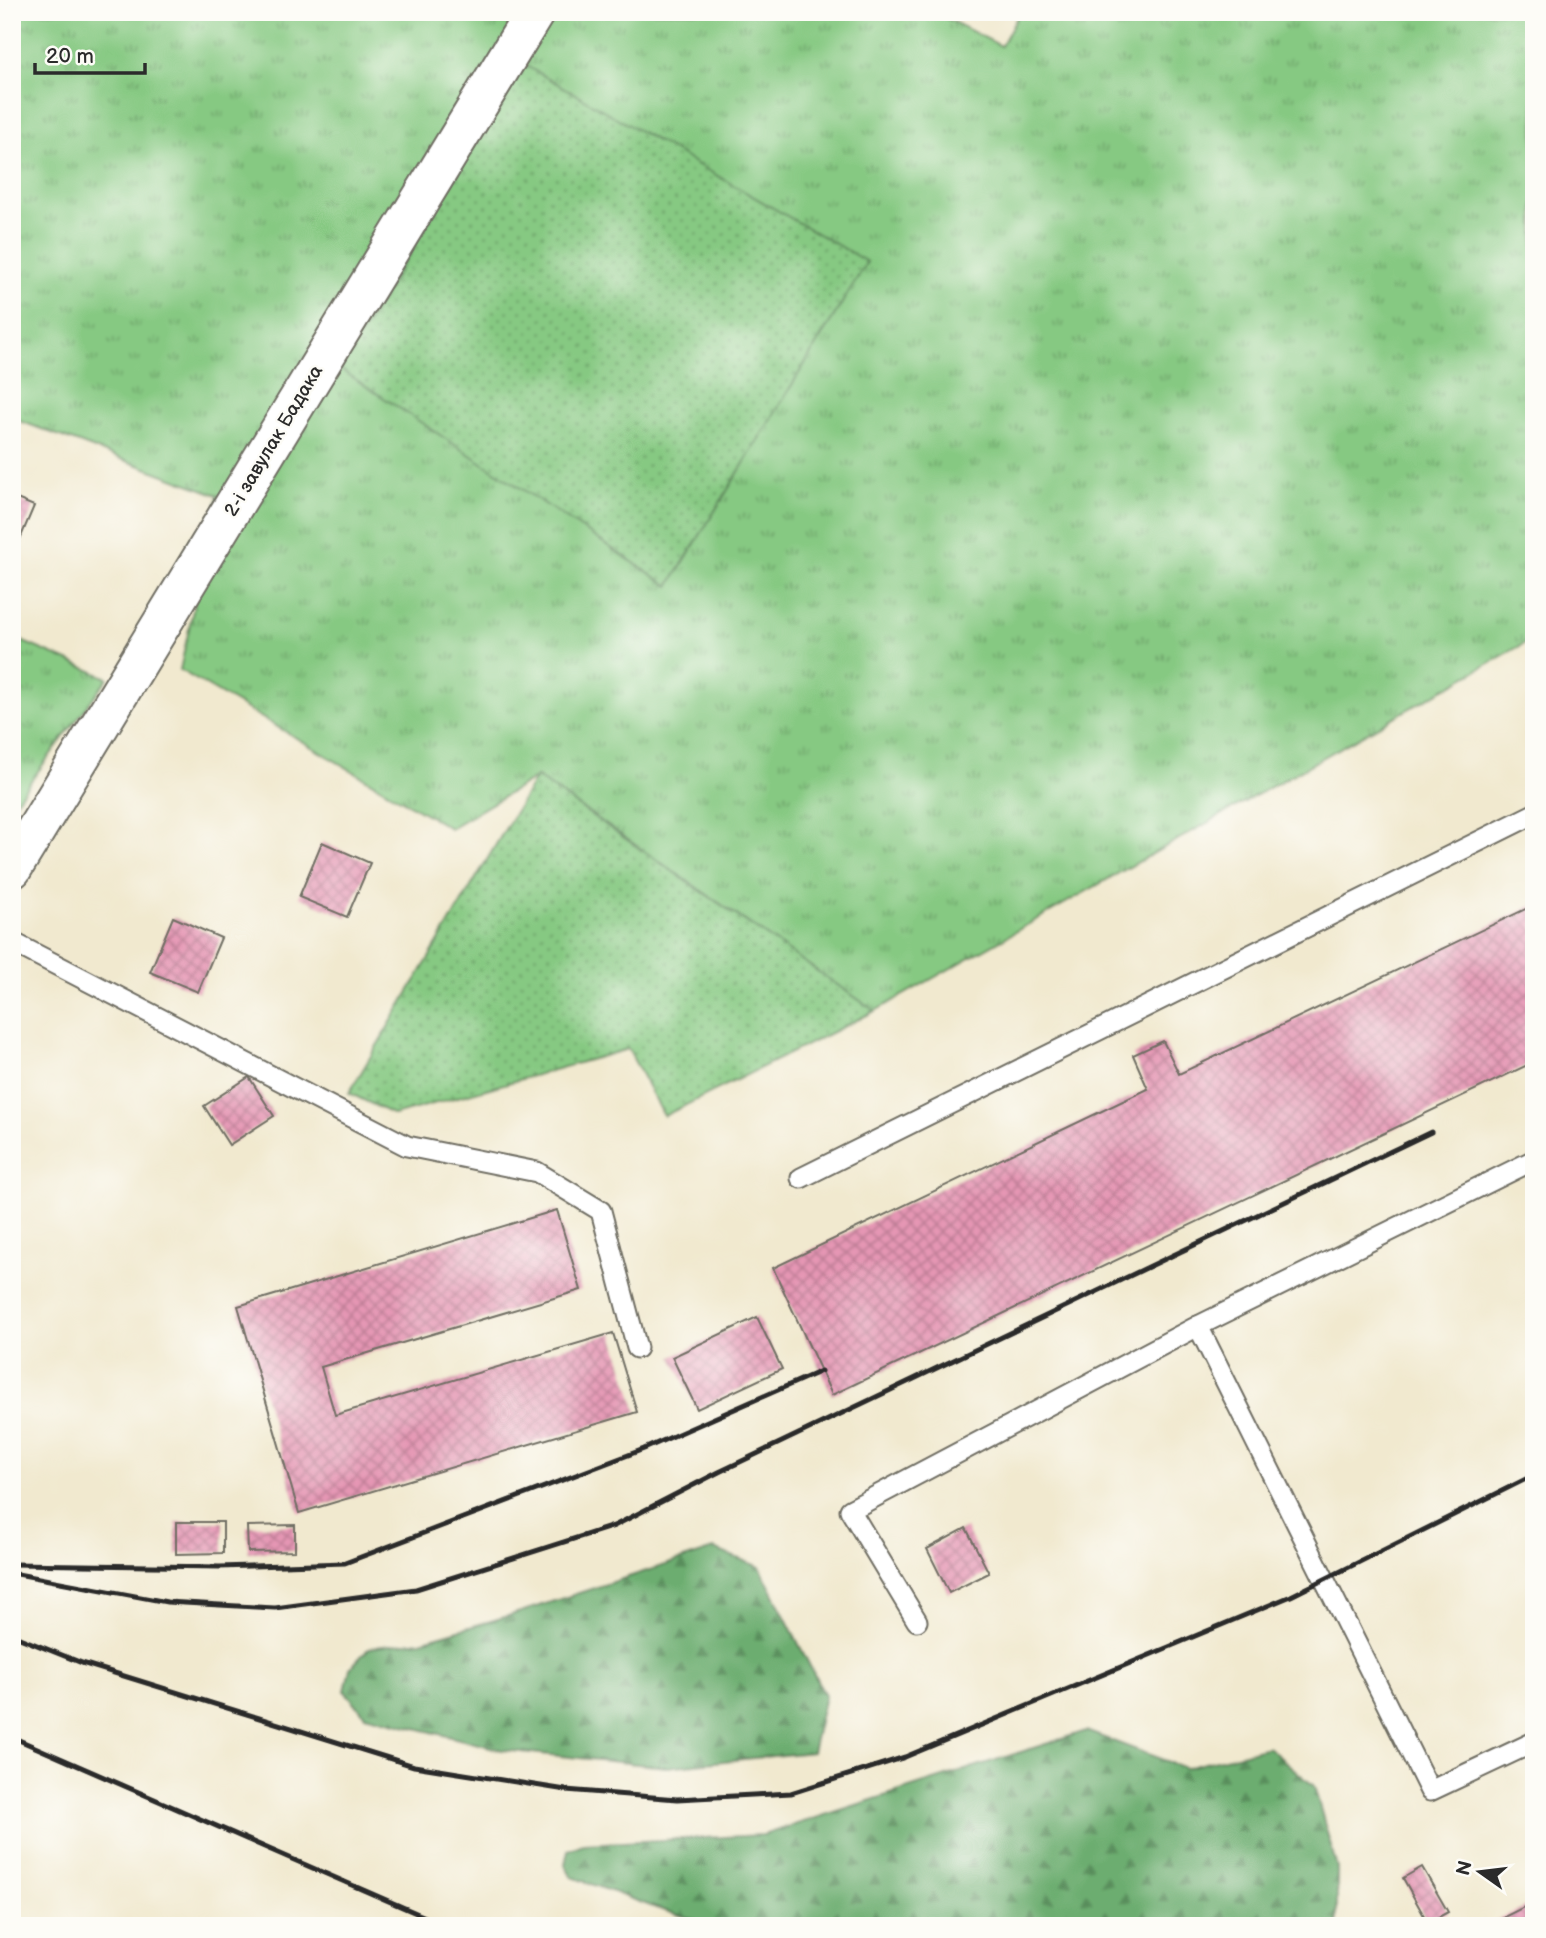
<svg xmlns="http://www.w3.org/2000/svg" width="1546" height="1938" viewBox="0 0 1546 1938" font-family="'Balsamiq Sans',sans-serif">
<style>
.grass{fill:url(#grass-tufts);stroke:#587a56;stroke-width:2}
.forest{fill:url(#forest-firs);stroke:#4c6c4e;stroke-width:2}
.garden{fill:url(#garden-dots);stroke:#587a56;stroke-width:2}
.building{fill:url(#building-cross-hatch)}
.lines{fill:none;stroke-linecap:round;stroke-linejoin:round}
.lane-casing{stroke:#706e64;stroke-width:23}
.street-casing{stroke:#706e64;stroke-width:42}
.path{stroke:#706e64;stroke-width:4.5;stroke-dasharray:5 5;stroke-linecap:butt}
.lane{stroke:#fff;stroke-width:19}
.street{stroke:#fff;stroke-width:38}
.rail{stroke:#2b2b2b;stroke-width:5}
.labels{text-anchor:middle;dominant-baseline:central;stroke-width:5;stroke-linejoin:round;paint-order:stroke}
.street-label{font-size:19px;fill:#2b2b2b;stroke:#fdfcf7}
</style>
<defs>
<pattern id="grass-tufts" width="24" height="20" patternUnits="userSpaceOnUse" patternTransform="scale(1.75)"><rect width="24" height="20" fill="#86c982"/><path d="M3 7l-1-3M5 7V3M7 7l1-3M15 17l-1-3M17 17v-4M19 17l1-3" fill="none" stroke="#6ea36b"/></pattern>
<pattern id="forest-firs" width="22" height="20" patternUnits="userSpaceOnUse" patternTransform="scale(1.75)"><rect width="22" height="20" fill="#6cad70"/><path d="M5 1l3.5 6h-7zM16 11l3.5 6h-7z" fill="#598d5c"/></pattern>
<pattern id="garden-dots" width="8" height="8" patternUnits="userSpaceOnUse" patternTransform="scale(1.75)"><rect width="8" height="8" fill="#86c982"/><path d="M2 2h.1M6 6h.1" fill="none" stroke="#6ea36b" stroke-width="1.8" stroke-linecap="round"/></pattern>
<pattern id="building-cross-hatch" width="8" height="8" patternUnits="userSpaceOnUse" patternTransform="scale(1.75)"><rect width="8" height="8" fill="#e596b4"/><path d="M0 0l8 8M0 8l8-8" fill="none" stroke="#ba7b93"/></pattern>
</defs>
<rect width="100%" height="100%" fill="#fdfcf7"/>
<filter id="ink" filterUnits="userSpaceOnUse"><feTurbulence type="fractalNoise" baseFrequency=".0143" numOctaves="2"/><feDisplacementMap in="SourceGraphic" scale="14" xChannelSelector="R" yChannelSelector="G"/><feConvolveMatrix kernelMatrix="1 2 1 2 8 2 1 2 1" color-interpolation-filters="sRGB"/></filter>
<filter id="wash" filterUnits="userSpaceOnUse"><feTurbulence type="fractalNoise" baseFrequency=".00686" numOctaves="4" result="noise"/><feDisplacementMap in="SourceGraphic" scale="28" xChannelSelector="R" yChannelSelector="G"/><feGaussianBlur stdDeviation="1.57" result="paint"/><feColorMatrix in="noise" values="0 0 0 0 0 0 0 0 0 0 0 0 0 0 0 0 0 1.4 0 .05"/><feComposite in="paint" operator="in"/></filter>
<g filter="url(#wash)">
<rect width="100%" height="100%" fill="#f1e9cf"/>
<g class="grass">
<polygon points="12,12 934,12 1001,46 1020,12 1534,12 1534,638 875,1011 537,777 450,828 180,670 218,495 12,418"/>
<polygon points="12,637 108,678 12,806"/>
</g>
<g class="forest">
<polygon points="714,1549 760,1567 825,1696 812,1752 666,1767 502,1750 365,1715 345,1691 350,1668 369,1648 420,1641 505,1617"/>
<polygon points="1086,1731 1185,1768 1268,1747 1314,1786 1337,1868 1337,1926 715,1926 656,1908 572,1877 565,1864 568,1850 583,1844 763,1835"/>
</g>
<g class="garden">
<polygon points="523,64 867,262 669,586 340,369"/>
<polygon points="536,777 875,1011 664,1116 628,1049 394,1115 349,1093"/>
</g>
<g id="blocks">
<g class="building">
<polygon points="12,497 34,506 12,558"/>
<polygon points="322,842 370,863 347,917 299,897"/>
<polygon points="1534,905 1534,1062 832,1395 773,1268 1148,1089 1133,1055 1163,1041 1179,1074"/>
<polygon points="173,917 221,938 198,992 150,972"/>
<polygon points="249,1077 274,1116 229,1145 204,1106"/>
<polygon points="557,1210 581,1290 321,1367 335,1415 613,1333 637,1412 299,1513 238,1306"/>
<polygon points="757,1317 782,1369 697,1409 672,1357"/>
<polygon points="176,1522 223,1522 223,1553 176,1554"/>
<polygon points="295,1525 295,1551 248,1552 247,1526"/>
<polygon points="966,1528 989,1573 949,1593 927,1549"/>
<polygon points="1422,1867 1448,1912 1428,1923 1403,1878"/>
<polygon points="1534,1902 1534,1926 1493,1926 1492,1923"/>
</g>
</g>
</g>
<g filter="url(#ink)">
<use href="#blocks" fill-opacity="0" stroke="#706e64" stroke-width="2"/>
<g class="lines">
<g class="lane-casing">
<g id="lane">
<polyline points="12,942 407,1146 537,1172 601,1211 637,1348"/>
<polyline points="1534,1160 1198,1326 1430,1791 1534,1742"/>
<polyline points="801,1178 1534,814"/>
<polyline points="917,1621 850,1510 1198,1326"/>
</g>
</g>
<g class="street-casing">
<polyline id="street" points="12,869 535,12"/>
</g>
<polyline class="path" points="12,1921 22,1926"/>
<use href="#lane" class="lane"/>
<use href="#street" class="street"/>
<g class="rail">
<polyline points="12,1564 220,1567 345,1563 644,1449 821,1371"/>
<polyline points="12,1573 167,1602 275,1608 416,1589 614,1526 719,1472 1431,1132"/>
<polyline points="12,1635 82,1663 414,1766 566,1790 677,1799 791,1793 905,1757 1291,1596 1534,1475"/>
<polyline points="12,1737 446,1926"/>
</g>
</g>
</g>
<g class="labels">
<g class="street-label">
<text transform="translate(274 441) rotate(-59)">2-і завулак Бадака</text>
</g>
</g>
<rect width="1546" height="1938" fill="none" stroke="#fdfcf7" stroke-width="42"/>
<g transform="translate(1480 1872) rotate(284)" stroke="#fdfcf7" stroke-width="5" paint-order="stroke">
<path d="M0-5L12 26L0 18L-12 26Z" fill="#2b2b2b"/>
<text y="-10" font-size="19" font-weight="bold" text-anchor="middle" fill="#2b2b2b">N</text>
</g>
<path d="M35 63v10h110v-10" fill="none" stroke="#2b2b2b" stroke-width="3.5"/>
<text x="46" y="63" font-size="21" fill="#2b2b2b" stroke="#fdfcf7" stroke-width="5" paint-order="stroke">20 m</text>
</svg>
